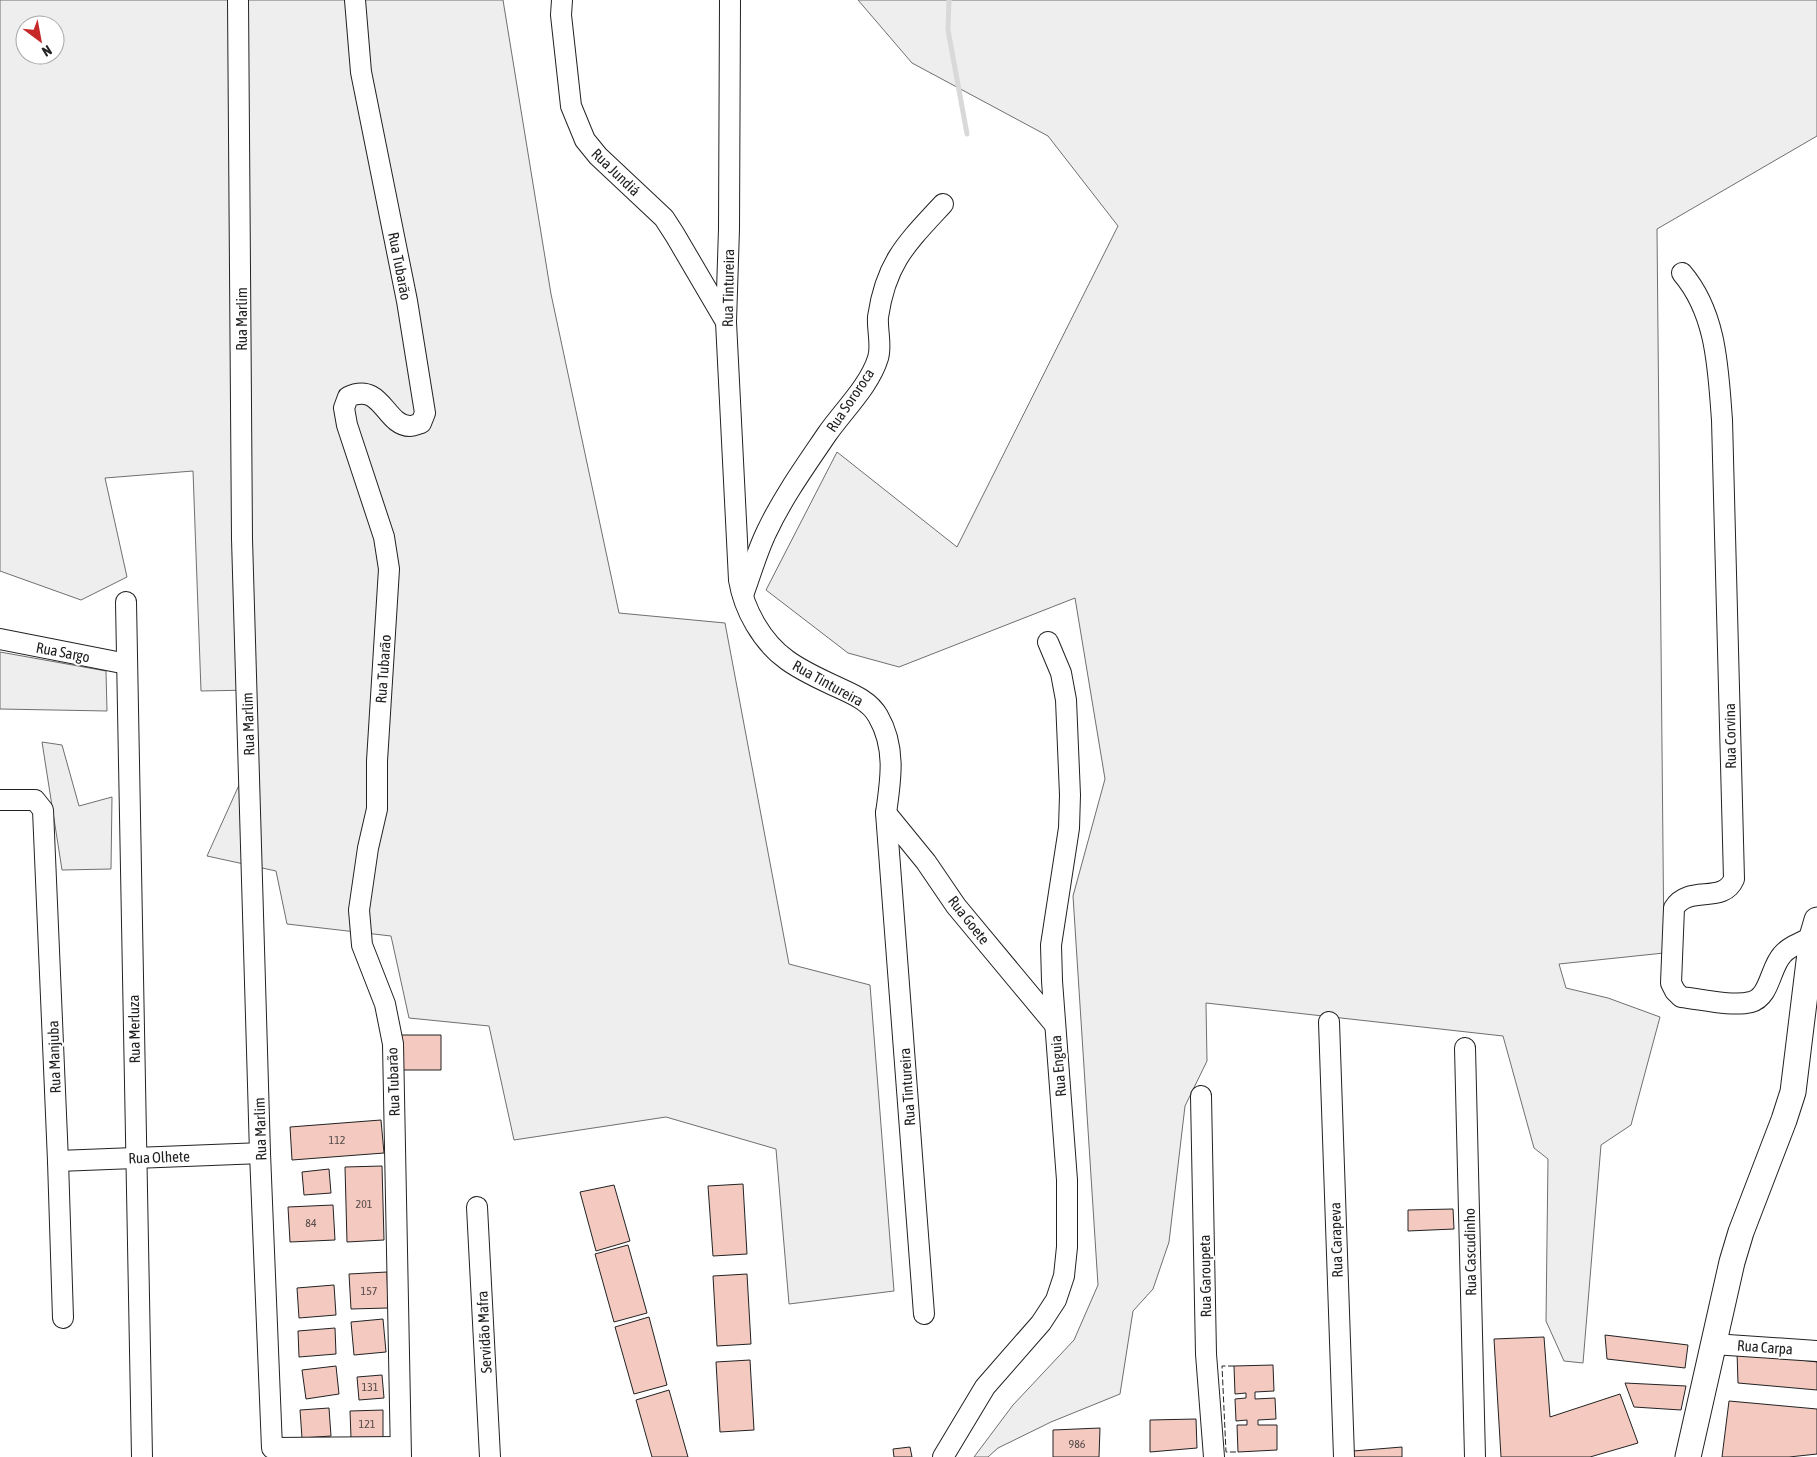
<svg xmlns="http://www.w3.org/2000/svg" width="1817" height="1457" viewBox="0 0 1817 1457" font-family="'Asap Condensed',sans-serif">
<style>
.green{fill:#eee;stroke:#6f6f6f;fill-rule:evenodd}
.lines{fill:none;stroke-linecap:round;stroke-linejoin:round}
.stream{stroke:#d9d9d9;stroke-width:5}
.building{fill:#f3c9c0;stroke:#222}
.minor-casing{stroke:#222;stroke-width:22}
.major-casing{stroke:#222;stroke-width:27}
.minor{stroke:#fff;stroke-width:20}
.major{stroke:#fff;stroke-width:25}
.fence{stroke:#222;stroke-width:1;stroke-dasharray:6 2.5;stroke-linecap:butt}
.labels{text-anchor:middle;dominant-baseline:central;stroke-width:4;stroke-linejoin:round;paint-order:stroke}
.number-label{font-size:12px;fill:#564c4a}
.street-label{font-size:15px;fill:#222;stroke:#fff}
</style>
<rect width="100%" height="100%" fill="#fff"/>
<g class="green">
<path d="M 0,0 L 503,0 L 551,294 L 619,613 L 725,623 L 789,964 L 870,985 L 894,1291 L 789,1304 L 776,1149 L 666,1117 L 514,1140 L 489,1026 L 409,1018 L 391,936 L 287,924 L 276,871 L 207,856 L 258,743 L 252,690 L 201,691 L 193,471 L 105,478 L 127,577 L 81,600 L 0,571 ZM 25,25 L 55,25 L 55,55 L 25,55 Z"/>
<polygon points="858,0 1817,0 1817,136 1657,229 1664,953 1559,964 1566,988 1608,998 1660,1017 1631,1125 1601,1145 1583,1363 1564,1361 1546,1321 1548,1159 1534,1148 1503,1036 1206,1003 1207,1061 1185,1106 1169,1242 1153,1289 1133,1311 1120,1394 1051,1422 998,1448 988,1457 974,1457 1013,1405 1074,1340 1098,1285 1073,896 1105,779 1075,598 899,667 848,653 766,590 837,452 957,547 1118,226 1048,136 912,63"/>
<polygon points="0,652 106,671 107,711 0,709"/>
<polygon points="42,742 62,745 79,806 112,797 111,869 62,870"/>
</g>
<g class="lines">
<polyline class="stream" points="949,0 948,30 967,134"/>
</g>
<g class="building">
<polygon points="401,1035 441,1035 441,1070 400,1070"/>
<polygon points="381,1120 384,1153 292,1160 290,1127"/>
<polygon points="382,1166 384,1240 347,1242 345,1167"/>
<polygon points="329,1169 331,1193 304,1195 302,1172"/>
<polygon points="743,1184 747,1254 713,1256 708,1186"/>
<polygon points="614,1185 630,1241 596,1251 580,1192"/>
<polygon points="333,1205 335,1240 290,1242 288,1207"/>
<polygon points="1453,1209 1454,1229 1408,1231 1408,1210"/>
<polygon points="628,1245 647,1313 614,1322 595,1254"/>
<polygon points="387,1272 388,1308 351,1309 349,1274"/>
<polygon points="747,1274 751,1344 717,1346 713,1276"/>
<polygon points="334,1285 336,1315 299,1318 297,1288"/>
<polygon points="649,1317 667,1385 634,1394 615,1327"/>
<polygon points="383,1319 386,1352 354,1355 351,1322"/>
<polygon points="335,1328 336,1354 299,1357 298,1331"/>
<polygon points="1605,1335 1688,1345 1685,1368 1607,1359"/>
<polygon points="1544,1337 1550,1417 1620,1394 1638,1443 1590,1457 1501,1457 1494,1339"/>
<polygon points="1737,1352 1817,1362 1817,1390 1738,1383"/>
<polygon points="750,1360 754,1430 720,1432 716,1362"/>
<polygon points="1273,1365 1274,1391 1255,1392 1255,1399 1275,1398 1276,1419 1258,1420 1258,1425 1277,1425 1277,1450 1238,1452 1237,1425 1247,1425 1247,1420 1236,1421 1235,1399 1246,1398 1246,1393 1235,1394 1234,1366"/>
<polygon points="336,1366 339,1394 306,1399 302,1370"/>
<polygon points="382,1375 384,1398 359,1400 357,1377"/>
<polygon points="1625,1383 1686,1386 1681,1410 1634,1407"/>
<polygon points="669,1390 688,1457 652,1457 636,1400"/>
<polygon points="1729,1401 1817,1409 1817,1454 1789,1457 1722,1457"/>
<polygon points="329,1408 331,1436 302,1438 300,1410"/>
<polygon points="383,1410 383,1438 351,1438 350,1411"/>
<polygon points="1196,1419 1197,1448 1150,1452 1150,1420"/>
<polygon points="1100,1428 1099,1457 1053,1457 1053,1430"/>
<polygon points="910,1447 912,1457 894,1457 893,1449"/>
<polygon points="1402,1447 1402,1457 1353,1457 1353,1451"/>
</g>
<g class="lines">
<g class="minor-casing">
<g id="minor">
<polyline points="238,0 242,539 260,1153 272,1448 400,1447"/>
<path d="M 355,0 L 361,72 L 407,301 L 425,413 L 421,423 C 418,424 413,426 410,426 C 385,426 382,381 348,397 L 344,408 L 347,425 L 384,537 L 389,569 L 377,761 L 377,809 L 368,848 L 359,910 L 362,945 L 385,1004 L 393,1044 L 401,1457"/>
<polyline points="562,0 561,15 571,106 585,140 598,156 664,218 675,235 726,322"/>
<path d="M 730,0 L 729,229 L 726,322 L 739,580 C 744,610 762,642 787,660 C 802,671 818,678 835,686 C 850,693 869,700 878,716 C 896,747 891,779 886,813 L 924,1314"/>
<path d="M 1682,273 C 1717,314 1718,369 1722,420 L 1734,879 C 1723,905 1689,884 1674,908 L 1671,983 L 1675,991 L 1681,997 C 1701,999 1732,1007 1751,1002 C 1770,997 1770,968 1782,955 C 1788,947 1802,942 1812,937"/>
<path d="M 743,595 C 751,574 757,551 767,531 C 783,497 806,465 827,434 C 843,411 870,385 878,358 C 882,346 877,330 878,317 C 886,262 907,243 943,204"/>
<polyline points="126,602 142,1457"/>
<polyline points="0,639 127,664"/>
<polyline points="0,800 35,800 43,810 58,1161 63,1318"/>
<polyline points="886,813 926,862 956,906 1055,1025"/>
<polyline points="1329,1022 1344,1457"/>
<polyline points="1465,1048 1475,1457"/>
<polyline points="1201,1096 1206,1354 1214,1457"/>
<polyline points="58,1161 260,1153"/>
<polyline points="477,1207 490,1457"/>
<polyline points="1713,1344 1817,1351"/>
<polyline points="943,1457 985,1387 1041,1323 1056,1300 1064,1276 1067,1247 1067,1180 1052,981 1051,945 1069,828 1070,795 1066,700 1061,673 1048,642"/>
</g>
</g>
<g class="major-casing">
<polyline id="major" points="1688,1457 1732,1262 1741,1232 1784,1120 1793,1092 1812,937 1817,920"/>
</g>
<use href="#minor" class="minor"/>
<use href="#major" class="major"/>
<polyline class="fence" points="1234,1366 1222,1366 1226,1452 1238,1452"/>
</g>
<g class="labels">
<g class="number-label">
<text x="337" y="1140">112</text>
<text x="364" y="1204">201</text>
<text x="311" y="1223">84</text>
<text x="369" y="1291">157</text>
<text x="370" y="1387">131</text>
<text x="367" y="1424">121</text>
<text x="1077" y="1444">986</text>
</g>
<g class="street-label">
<text transform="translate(616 172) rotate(44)">Rua Jundiá</text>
<text transform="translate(400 266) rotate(79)">Rua Tubarão</text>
<text transform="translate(728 288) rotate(-89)">Rua Tintureira</text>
<text transform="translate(241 319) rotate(-90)">Rua Marlim</text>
<text transform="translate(850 400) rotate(-56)">Rua Sororoca</text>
<text transform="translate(63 652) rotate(11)">Rua Sargo</text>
<text transform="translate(383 669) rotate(-86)">Rua Tubarão</text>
<text transform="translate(828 683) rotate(29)">Rua Tintureira</text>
<text transform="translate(248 724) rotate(-92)">Rua Marlim</text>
<text transform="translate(1730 736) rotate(-91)">Rua Corvina</text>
<text transform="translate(969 920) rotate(52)">Rua Goete</text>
<text transform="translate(134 1029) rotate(-91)">Rua Merluza</text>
<text transform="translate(54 1057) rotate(-92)">Rua Manjuba</text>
<text transform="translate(1058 1066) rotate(-95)">Rua Enguia</text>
<text transform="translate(393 1082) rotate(-92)">Rua Tubarão</text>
<text transform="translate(907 1087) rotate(-94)">Rua Tintureira</text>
<text transform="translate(260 1129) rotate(-92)">Rua Marlim</text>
<text transform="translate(159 1157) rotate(-2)">Rua Olhete</text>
<text transform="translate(1336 1240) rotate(-92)">Rua Carapeva</text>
<text transform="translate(1470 1252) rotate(-91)">Rua Cascudinho</text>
<text transform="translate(1205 1276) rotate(-91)">Rua Garoupeta</text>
<text transform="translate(484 1332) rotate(-93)">Servidão Mafra</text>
<text transform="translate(1765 1347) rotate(4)">Rua Carpa</text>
</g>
</g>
<g transform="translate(40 40) rotate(148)"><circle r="24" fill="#ffffff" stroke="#a7a7a7"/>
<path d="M0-4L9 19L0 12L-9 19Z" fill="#c62828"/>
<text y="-8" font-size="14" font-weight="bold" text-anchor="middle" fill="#222222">N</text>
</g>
</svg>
